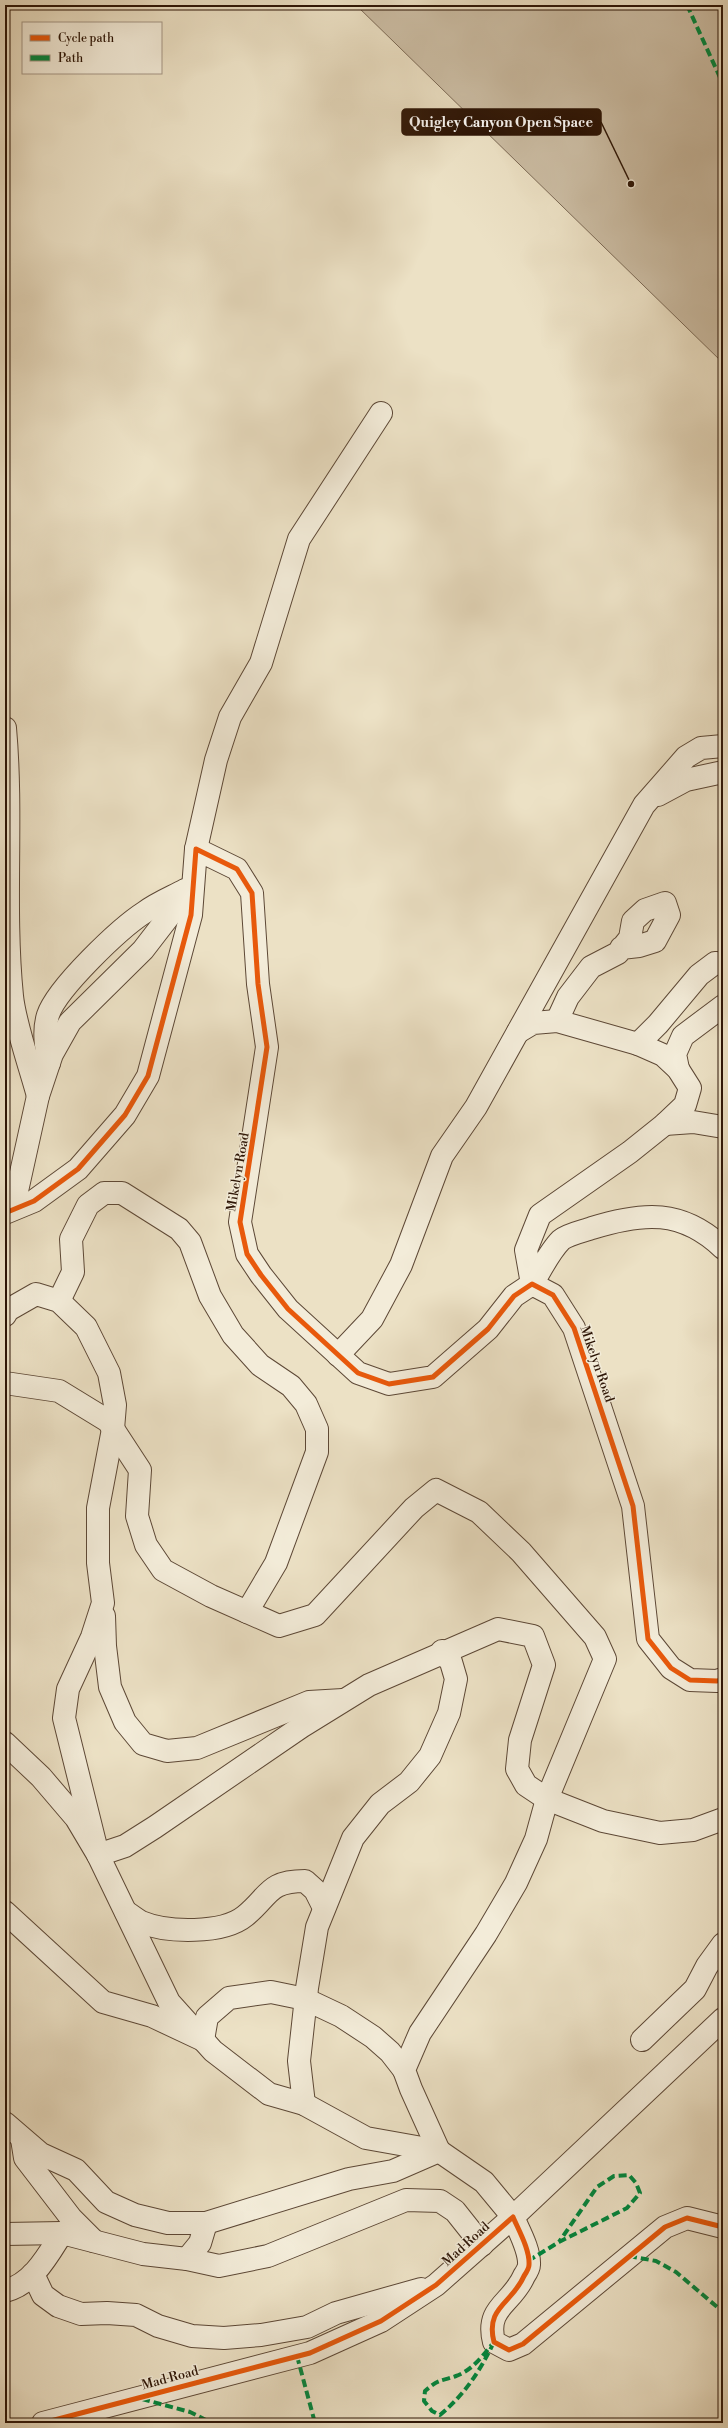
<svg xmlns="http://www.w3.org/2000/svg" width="728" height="2428" viewBox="0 0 728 2428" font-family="'Libre Bodoni',serif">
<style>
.green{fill:#ccbea5;stroke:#7c6a56}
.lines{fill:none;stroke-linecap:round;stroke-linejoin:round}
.minor-casing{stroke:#5d4836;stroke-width:24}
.minor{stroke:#f3ecd9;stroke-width:22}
.quiet{stroke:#00873e;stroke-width:4;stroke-dasharray:8 4;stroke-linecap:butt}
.cycleway-casing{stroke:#f3ecd9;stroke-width:8}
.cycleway{stroke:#e8590c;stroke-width:5}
.labels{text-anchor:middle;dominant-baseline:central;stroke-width:3;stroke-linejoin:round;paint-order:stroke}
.street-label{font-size:13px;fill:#2d1506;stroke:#f3ecd9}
.leader{fill:none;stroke:#2d1506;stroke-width:1.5}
.callout-dot{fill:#2d1506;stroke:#f3ecd9;stroke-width:1.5}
.callout{fill:#2d1506;stroke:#2d1506;stroke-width:1.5}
.callout-label{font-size:14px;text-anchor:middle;font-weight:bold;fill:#fff}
</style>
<rect width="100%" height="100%" fill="#ece1c5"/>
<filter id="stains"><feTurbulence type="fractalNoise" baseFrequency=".005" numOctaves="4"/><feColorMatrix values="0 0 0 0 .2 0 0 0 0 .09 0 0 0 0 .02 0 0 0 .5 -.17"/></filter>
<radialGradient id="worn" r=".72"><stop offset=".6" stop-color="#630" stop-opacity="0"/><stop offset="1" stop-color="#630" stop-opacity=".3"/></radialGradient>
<polygon class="green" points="356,5 723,5 723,363"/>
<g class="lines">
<g class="minor-casing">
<g id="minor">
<path d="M 5,728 C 13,817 3,907 12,996 C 15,1025 30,1066 38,1096"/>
<polyline points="658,795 686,780 723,772"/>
<polyline points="196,849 216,760 230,717 261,663 299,539 381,413"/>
<polyline points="557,1021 568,997 591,967 618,953 630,938 633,921 645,910 665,903 669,915 655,941 639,946 621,948"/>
<polyline points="518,1032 533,1023 557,1021 638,1044 663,1055 678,1069 690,1088 685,1105 665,1124 630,1152 540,1215 526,1250 532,1284"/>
<polyline points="638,1044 658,1024 699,975 715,963 723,964"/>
<path d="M 49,1063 C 46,1048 43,1031 48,1015 C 57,988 120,928 145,912 C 157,903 172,897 185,890"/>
<polyline points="678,1069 675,1054 683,1036 723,1006"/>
<polyline points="665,1124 693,1122 723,1127"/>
<polyline points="13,1209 38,1096 52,1054 70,1022 143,950 193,885"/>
<polyline points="5,1213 34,1201 78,1169 125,1115 148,1076 191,915 196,849 237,869 252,893 258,984 267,1047 240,1222 247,1254 261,1275 288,1309 358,1373 389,1384 433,1377 488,1329 514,1296 532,1284 553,1295 574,1328 633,1506 648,1639 671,1668 690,1680 717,1681 723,1679"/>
<path d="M 532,1284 C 541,1270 549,1252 561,1240 C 568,1234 584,1231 592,1228 C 643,1212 682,1209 723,1248"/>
<polyline points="59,1301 73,1272 71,1239 88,1205 104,1193 122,1193 179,1229 190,1242 210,1296 233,1335 260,1365 291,1386 306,1404 317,1429 317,1452 276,1563 247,1612"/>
<polyline points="5,1315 8,1310 36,1294 59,1301 86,1327 109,1373 115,1405 113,1429 98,1508 98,1563 103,1603 92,1637 68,1689 64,1718 98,1855 125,1846 155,1827 301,1727 369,1685 498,1629 533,1636 544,1665 520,1740 517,1769 526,1785 547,1799 603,1821 660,1833 693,1830 723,1819"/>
<polyline points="338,1355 372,1319 401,1265 442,1156 476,1107 644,805 686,757 701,748 723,746"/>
<polyline points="5,1383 59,1391 108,1421 140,1470 137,1516 146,1545 163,1570 211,1596 279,1626 315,1615 414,1508 436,1490 479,1512 521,1552 595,1637 605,1659 547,1799 536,1839 516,1883 486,1934 420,2033 404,2070 411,2089 439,2151"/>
<polyline points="104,1616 105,1646 110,1687 125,1722 143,1744 167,1751 197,1748 309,1702 343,1700"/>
<polyline points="5,1743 41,1777 76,1818 98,1855 169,2002 213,2051 269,2094 304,2104 366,2138 439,2151 484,2182 513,2217 723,2019"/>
<polyline points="5,1912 103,2002 152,2016 203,2040 207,2017 229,1998 271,1992 305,1999 341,2016 373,2037 390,2052 404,2070"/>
<path d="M 126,1912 C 131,1915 136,1919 141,1922 C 167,1933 223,1934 245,1916 C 270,1896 267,1881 305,1881 L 315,1890 L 324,1908"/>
<polyline points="642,2040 695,1989 707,1966 723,1944"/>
<polyline points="304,2104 299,2061 307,1988 317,1927 353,1838 380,1804 409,1782 430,1756 449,1713 456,1679 451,1662 442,1651"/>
<polyline points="5,2123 41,2154 76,2170 106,2202 135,2215 168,2223 206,2223 349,2179 393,2171 439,2151"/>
<polyline points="22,2139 25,2158 71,2218 94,2241"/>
<polyline points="5,2234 62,2233 143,2254 187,2259 219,2266 268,2256 406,2200 440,2201 455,2211 482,2245"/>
<polyline points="187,2259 200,2243 206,2223"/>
<polyline points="33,2274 43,2295 58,2306 81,2314 107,2313 136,2315 158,2326 192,2336 224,2338 261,2335 307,2327 336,2313 421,2289"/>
<path d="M 5,2291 C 33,2284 48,2255 62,2233"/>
<path d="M 43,2423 L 310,2353 L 381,2321 L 436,2285 L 513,2217 C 519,2231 530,2250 529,2265 C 529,2268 526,2273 524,2276 C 512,2304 485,2307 494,2342 L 509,2350 L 523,2344 L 665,2227 L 687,2218 L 723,2227"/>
</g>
</g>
<use href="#minor" class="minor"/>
<g class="quiet">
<polyline points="687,5 723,84"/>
<polyline points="629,2256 656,2261 676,2272 723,2312"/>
<polyline points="528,2261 559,2242 627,2208 640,2193 636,2183 629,2175 614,2176 597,2187 559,2242"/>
<path d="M 494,2342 C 480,2371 465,2394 440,2415 L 432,2411 L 424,2401 L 425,2391 C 440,2378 439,2382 456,2376 C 473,2370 483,2355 494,2342 Z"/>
<polyline points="297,2356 315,2423"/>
<polyline points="142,2399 190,2412 212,2423"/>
</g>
<g class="cycleway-casing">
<g id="cycleway">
<polyline points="5,1213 34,1201 78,1169 125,1115 148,1076 191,915 196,849 237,869 252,893 258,984 267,1047 240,1222 247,1254 261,1275 288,1309 358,1373 389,1384 433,1377 488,1329 514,1296 532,1284 553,1295 574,1328 633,1506 648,1639 671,1668 690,1680 717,1681 723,1679"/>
<path d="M 43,2423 L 310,2353 L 381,2321 L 436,2285 L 513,2217 C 519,2231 530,2250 529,2265 C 529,2268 526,2273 524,2276 C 512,2304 485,2307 494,2342 L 509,2350 L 523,2344 L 665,2227 L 687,2218 L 723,2227"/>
</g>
</g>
<use href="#cycleway" class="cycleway"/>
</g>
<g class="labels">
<g class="street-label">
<text transform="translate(238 1172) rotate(-80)">Mikelyn Road</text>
<text transform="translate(597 1364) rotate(71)">Mikelyn Road</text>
<text transform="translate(466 2244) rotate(-42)">Mad Road</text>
<text transform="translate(170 2378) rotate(-15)">Mad Road</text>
</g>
</g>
<path class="leader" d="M631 184L601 122"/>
<circle class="callout-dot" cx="631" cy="184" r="4"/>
<rect class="callout" x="402" y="109" width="199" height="26" rx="4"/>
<g class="callout-label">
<text x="501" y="127">Quigley Canyon Open Space</text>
</g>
<rect width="728" height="2428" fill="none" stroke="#ece1c5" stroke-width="20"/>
<rect x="6" y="6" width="716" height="2416" fill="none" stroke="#2d1506" stroke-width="2"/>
<rect x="10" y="10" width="708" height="2408" fill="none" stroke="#2d1506"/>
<rect x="22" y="22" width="140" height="52" fill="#f3ecd9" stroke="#a49685"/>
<rect x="30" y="35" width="20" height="6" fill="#e8590c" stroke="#a49685"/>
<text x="58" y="42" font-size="12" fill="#2d1506">Cycle path</text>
<rect x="30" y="55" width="20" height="6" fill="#00873e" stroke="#a49685"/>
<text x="58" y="62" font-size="12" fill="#2d1506">Path</text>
<rect width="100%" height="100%" filter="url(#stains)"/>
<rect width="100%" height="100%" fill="url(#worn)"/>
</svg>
